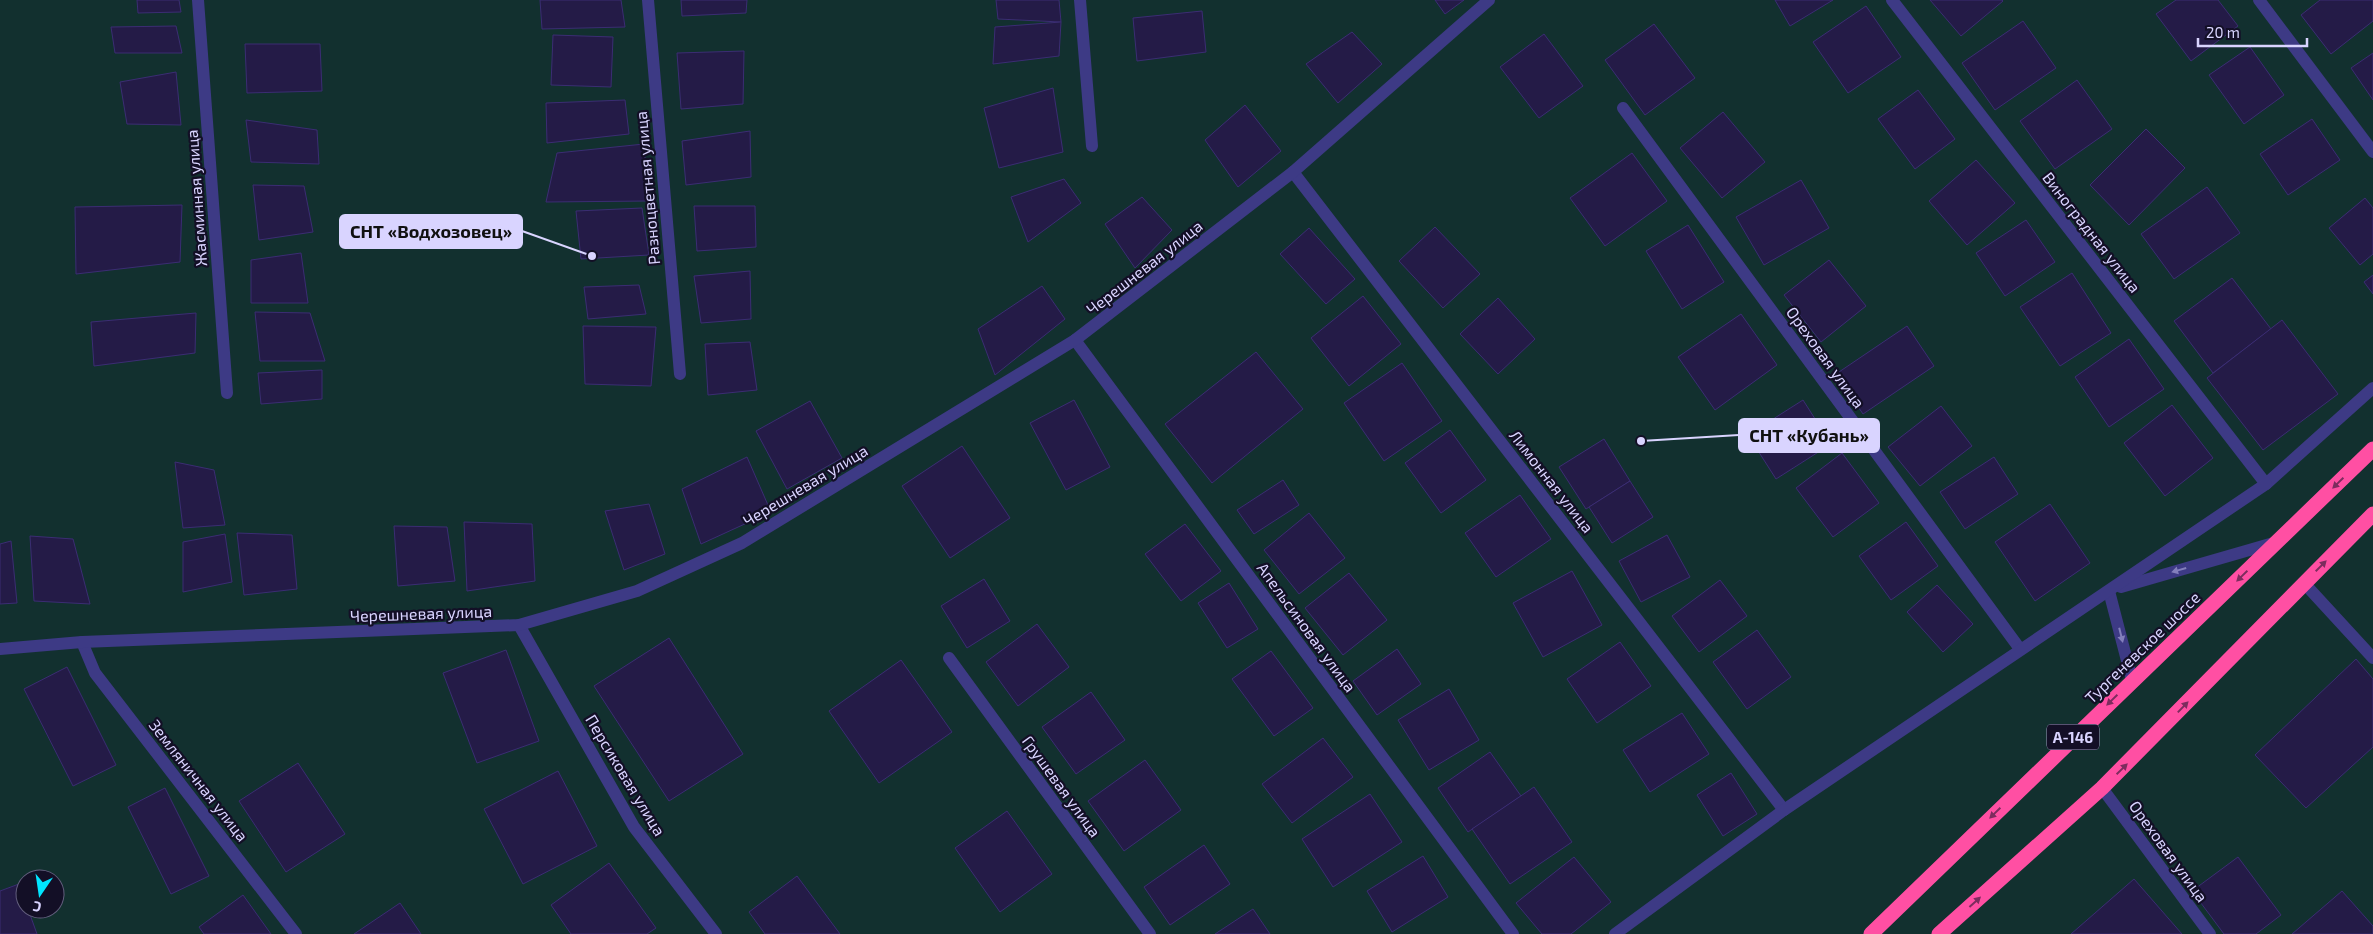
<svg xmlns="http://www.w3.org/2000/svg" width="2373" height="934" viewBox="0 0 2373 934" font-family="'Exo 2',sans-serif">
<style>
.green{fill:#12302f;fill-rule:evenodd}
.building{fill:#241b47;stroke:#3b2d73}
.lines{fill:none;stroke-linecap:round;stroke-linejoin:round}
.lane{stroke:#3d3a85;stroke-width:12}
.street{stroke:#3d3a85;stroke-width:12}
.highway{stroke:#ff4fa3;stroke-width:15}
.oneway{fill:#7d2c5e}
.oneway2{fill:#837fbc}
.labels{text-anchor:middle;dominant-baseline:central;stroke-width:4.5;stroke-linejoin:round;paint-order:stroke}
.shield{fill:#130f26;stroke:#9e99be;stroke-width:1}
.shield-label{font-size:15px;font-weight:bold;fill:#d9d4ff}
.street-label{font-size:16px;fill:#d9d4ff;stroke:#130f26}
.leader{fill:none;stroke:#d9d4ff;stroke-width:2}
.callout-dot{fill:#d9d4ff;stroke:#130f26;stroke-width:2}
.callout{fill:#d9d4ff;stroke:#d9d4ff;stroke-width:2}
.callout-label{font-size:18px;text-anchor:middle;font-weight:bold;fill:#111}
</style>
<rect width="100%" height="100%" fill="#130f26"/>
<path class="green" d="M 0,0 L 2373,0 L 2373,934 L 0,934 ZM 25,879 L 55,879 L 55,909 L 25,909 Z"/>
<g class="building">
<polygon points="137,0 179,0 181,12 138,13"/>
<polygon points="540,0 621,0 625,27 542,29"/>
<polygon points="681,0 747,0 746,13 682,16"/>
<polygon points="996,0 1059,0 1061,22 998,19"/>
<polygon points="1435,0 1464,0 1445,14"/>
<polygon points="1775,0 1833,0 1790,26"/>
<polygon points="1930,0 2002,0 2003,1 1961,36"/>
<polygon points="2176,0 2218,0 2238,26 2191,61 2156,14"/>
<polygon points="2320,0 2373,0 2373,21 2331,54 2301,15"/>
<polygon points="1866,6 1901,57 1848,93 1813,42"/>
<polygon points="1202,11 1206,52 1137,61 1133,18"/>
<polygon points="2023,21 2056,68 1995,110 1962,63"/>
<polygon points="1061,22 1059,56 993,64 995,27"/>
<polygon points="1654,24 1695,78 1645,115 1605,60"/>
<polygon points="176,26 182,53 115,53 111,27"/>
<polygon points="1352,32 1382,64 1338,103 1306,64"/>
<polygon points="1544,34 1583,86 1539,118 1500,67"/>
<polygon points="553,35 613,37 611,87 551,85"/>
<polygon points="245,44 320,44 322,91 247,93"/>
<polygon points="2250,47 2284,95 2244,124 2209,75"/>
<polygon points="744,51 743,104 681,109 677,53"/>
<polygon points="2373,53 2373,100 2351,68"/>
<polygon points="176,72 181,125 127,124 120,82"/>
<polygon points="2077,80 2112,129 2055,169 2020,121"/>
<polygon points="1053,88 1063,152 999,168 984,108"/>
<polygon points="1918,90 1955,139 1915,169 1878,119"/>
<polygon points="625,100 629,134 547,143 546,103"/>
<polygon points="1245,105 1281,151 1238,187 1205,140"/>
<polygon points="1723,112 1765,162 1722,198 1680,148"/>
<polygon points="2312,119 2340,160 2288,195 2260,154"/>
<polygon points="246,120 317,130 319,164 251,162"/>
<polygon points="2146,129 2185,168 2129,225 2090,185"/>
<polygon points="750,131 751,177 686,185 682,141"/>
<polygon points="644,144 648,201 546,202 557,153"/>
<polygon points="1632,153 1667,201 1605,246 1570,198"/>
<polygon points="1976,160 2015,203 1967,245 1929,201"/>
<polygon points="1064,179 1081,203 1028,242 1011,197"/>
<polygon points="1801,180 1829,228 1764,265 1736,217"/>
<polygon points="253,185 304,186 313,232 259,240"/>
<polygon points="2207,187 2240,233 2174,279 2141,234"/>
<polygon points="1142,197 1172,230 1135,268 1105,224"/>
<polygon points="2365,198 2373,208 2373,254 2360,265 2329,228"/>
<polygon points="182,205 180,262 76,274 75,207"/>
<polygon points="694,206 755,206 756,247 697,251"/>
<polygon points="642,208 649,255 581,259 576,211"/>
<polygon points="2026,220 2055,262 2005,296 1976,253"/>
<polygon points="1688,225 1724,282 1682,309 1646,251"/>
<polygon points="1435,227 1480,274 1443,308 1399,261"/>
<polygon points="1309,228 1355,279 1326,304 1280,254"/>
<polygon points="301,253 308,303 251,303 251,260"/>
<polygon points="1829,260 1866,306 1821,342 1784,295"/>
<polygon points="750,271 751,319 701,323 694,276"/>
<polygon points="2072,273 2111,333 2060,366 2020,307"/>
<polygon points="2373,275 2373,294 2364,282"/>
<polygon points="2232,278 2271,329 2213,373 2174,321"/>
<polygon points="639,285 646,314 588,319 584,287"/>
<polygon points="1042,286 1065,319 995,375 978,329"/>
<polygon points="1363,296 1401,344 1349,386 1311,338"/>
<polygon points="1498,298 1535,339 1498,374 1460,334"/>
<polygon points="255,312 310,313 325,361 260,361"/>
<polygon points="196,313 195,353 94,366 91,322"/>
<polygon points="1741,314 1777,365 1715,410 1678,357"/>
<polygon points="2282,320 2338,394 2263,450 2207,378"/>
<polygon points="583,326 656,327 651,386 585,384"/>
<polygon points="1907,326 1934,366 1863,414 1836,374"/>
<polygon points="2129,339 2164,389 2109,427 2075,377"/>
<polygon points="750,342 757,390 708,395 705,344"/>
<polygon points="1256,352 1303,409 1212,483 1165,424"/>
<polygon points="1402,363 1442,421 1384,461 1344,403"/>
<polygon points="322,370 322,399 261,404 258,373"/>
<polygon points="1074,400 1110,467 1066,490 1030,423"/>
<polygon points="1803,400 1831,444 1776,479 1748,435"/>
<polygon points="810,401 842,458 787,489 756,431"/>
<polygon points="2172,405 2213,458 2165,496 2124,443"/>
<polygon points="1941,406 1972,446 1920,486 1888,447"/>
<polygon points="1450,430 1486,480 1441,513 1405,463"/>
<polygon points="1604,439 1630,481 1586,509 1559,467"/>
<polygon points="962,446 1010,518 950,558 902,486"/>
<polygon points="1842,453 1879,503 1833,537 1796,488"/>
<polygon points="747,457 771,512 701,544 682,489"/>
<polygon points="1994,457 2018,494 1965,529 1940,492"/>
<polygon points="175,462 214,470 225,525 183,528"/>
<polygon points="1283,480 1299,505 1254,534 1237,510"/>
<polygon points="1630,481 1653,517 1612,543 1589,507"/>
<polygon points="1520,495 1551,539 1496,577 1465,533"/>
<polygon points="649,504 665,554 624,570 605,511"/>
<polygon points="2050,504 2090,563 2035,601 1995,542"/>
<polygon points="1309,513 1345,558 1299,594 1264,550"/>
<polygon points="464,522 532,524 535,581 467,591"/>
<polygon points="1906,522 1938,566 1891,600 1859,556"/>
<polygon points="1185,524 1221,571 1181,601 1145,554"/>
<polygon points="394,526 447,527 455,581 398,586"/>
<polygon points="237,533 292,535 297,589 244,595"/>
<polygon points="225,534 232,582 183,592 183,542"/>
<polygon points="1667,535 1690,577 1641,602 1619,561"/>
<polygon points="30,536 73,539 90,604 34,601"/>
<polygon points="11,541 17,603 0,604 0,544"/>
<polygon points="1572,571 1602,625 1543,657 1513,603"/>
<polygon points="1349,573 1387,620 1343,655 1305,608"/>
<polygon points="984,579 1010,621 967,648 941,606"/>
<polygon points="1720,580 1747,616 1699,652 1672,616"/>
<polygon points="1229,583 1258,629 1227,648 1198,603"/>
<polygon points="1937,585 1973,624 1943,652 1907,612"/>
<polygon points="1037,624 1069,667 1018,706 986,662"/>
<polygon points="1757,630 1791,677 1747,709 1713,662"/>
<polygon points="669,638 743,754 669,801 594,686"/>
<polygon points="1620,642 1651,686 1597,723 1567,679"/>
<polygon points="1397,649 1421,684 1377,715 1353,681"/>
<polygon points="506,650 539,741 477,763 443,673"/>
<polygon points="1271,651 1313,708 1274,736 1232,679"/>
<polygon points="2356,659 2373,679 2373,747 2306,808 2255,755"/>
<polygon points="901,660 952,732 879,783 829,711"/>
<polygon points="67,667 116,765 73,786 24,689"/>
<polygon points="1449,689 1479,740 1429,770 1398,720"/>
<polygon points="1091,692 1125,740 1076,774 1042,727"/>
<polygon points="1682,713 1709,754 1650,792 1623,750"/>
<polygon points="1323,738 1353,777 1292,823 1262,784"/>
<polygon points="1490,752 1521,796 1468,832 1438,788"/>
<polygon points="1145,760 1181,810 1124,851 1088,801"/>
<polygon points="298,763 345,834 286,872 239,801"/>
<polygon points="558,771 597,846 523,884 484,809"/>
<polygon points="1731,773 1757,814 1723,836 1697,795"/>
<polygon points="1534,787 1572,842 1510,884 1472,829"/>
<polygon points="165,788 209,876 171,894 128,807"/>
<polygon points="1370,794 1402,842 1333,887 1302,839"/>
<polygon points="1007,811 1052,874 1000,912 955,848"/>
<polygon points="1204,845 1230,884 1170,925 1144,887"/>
<polygon points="1423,856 1448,897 1392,932 1367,891"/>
<polygon points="1574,857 1611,902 1571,934 1542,934 1516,903"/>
<polygon points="2238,857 2281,915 2256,934 2224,934 2192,891"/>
<polygon points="609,863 656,928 647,934 571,934 551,905"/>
<polygon points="797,876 840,934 765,934 749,912"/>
<polygon points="2134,879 2182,934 2071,934"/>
<polygon points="19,884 25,902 25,909 28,909 37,934 0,934 0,891"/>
<polygon points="2342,891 2373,926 2373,934 2292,934"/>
<polygon points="243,895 271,934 204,934 199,927"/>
<polygon points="400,903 421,934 354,934"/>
<polygon points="1253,909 1270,934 1215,934"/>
</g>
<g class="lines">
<polyline class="lane" points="2266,484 2373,388"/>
<g class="street">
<polyline points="198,0 227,393"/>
<polyline points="648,0 680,374"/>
<polyline points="1080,0 1092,146"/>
<polyline points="2259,0 2373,152"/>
<polyline points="1623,108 2020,649"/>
<polyline points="1293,172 1784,810"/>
<polyline points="1075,340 1513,934"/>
<polyline points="2304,583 2373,658"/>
<polyline points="2121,587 2277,542"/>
<polyline points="2109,591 2132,680"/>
<polyline points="519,625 634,827 716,934"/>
<polyline points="82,642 95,673 296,934"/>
<polyline points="0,649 82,642 519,625 637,591 742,543 1075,340 1293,172 1489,0"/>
<polyline points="949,658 1150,934"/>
<polyline points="2102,788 2210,934"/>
<polyline points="1615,934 1784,810 2266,484 1892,0"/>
</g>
<g class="highway">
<polyline points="1871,934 2373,449"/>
<polyline points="1939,934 2102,788 2373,514"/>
</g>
</g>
<defs><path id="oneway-solid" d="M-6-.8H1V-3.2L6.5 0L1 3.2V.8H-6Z" transform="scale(1.25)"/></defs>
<g class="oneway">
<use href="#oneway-solid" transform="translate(2338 483) rotate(136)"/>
<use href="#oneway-solid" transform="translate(2321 566) rotate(-45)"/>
<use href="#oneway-solid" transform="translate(2242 576) rotate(136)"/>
<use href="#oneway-solid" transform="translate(2112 700) rotate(136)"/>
<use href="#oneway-solid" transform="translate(2183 707) rotate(-46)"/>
<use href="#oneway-solid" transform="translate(2122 769) rotate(-44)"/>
<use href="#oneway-solid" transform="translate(1995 813) rotate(136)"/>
<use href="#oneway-solid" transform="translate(1975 902) rotate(-42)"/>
</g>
<g class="oneway2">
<use href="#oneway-solid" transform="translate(2179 570) rotate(164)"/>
<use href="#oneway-solid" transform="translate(2121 635) rotate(76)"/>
</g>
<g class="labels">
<rect class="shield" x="2047" y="724.5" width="52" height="25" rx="4"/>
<g class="shield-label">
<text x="2073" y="737">А-146</text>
</g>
<g class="street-label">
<text transform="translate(647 188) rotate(-95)">Разноцветная улица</text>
<text transform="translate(196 198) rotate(-94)">Жасминная улица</text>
<text transform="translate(2092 232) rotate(52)">Виноградная улица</text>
<text transform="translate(1144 267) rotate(-38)">Черешневая улица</text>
<text transform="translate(1826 357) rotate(54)">Ореховая улица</text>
<text transform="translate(1552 481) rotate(52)">Лимонная улица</text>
<text transform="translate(805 485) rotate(-31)">Черешневая улица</text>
<text transform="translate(421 613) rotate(-2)">Черешневая улица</text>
<text transform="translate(1307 627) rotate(54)">Апельсиновая улица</text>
<text transform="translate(2142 647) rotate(-44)">Тургеневское шоссе</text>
<text transform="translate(626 775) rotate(59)">Персиковая улица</text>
<text transform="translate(199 780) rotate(52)">Земляничная улица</text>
<text transform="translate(1062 786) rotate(54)">Грушевая улица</text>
<text transform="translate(2169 851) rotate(54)">Ореховая улица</text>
</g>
</g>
<path class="leader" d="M592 256L522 231M1641 441L1739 435"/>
<g class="callout-dot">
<circle cx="592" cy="256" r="5"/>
<circle cx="1641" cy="441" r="5"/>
</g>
<g class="callout">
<rect x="340" y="215" width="182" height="33" rx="5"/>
<rect x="1739" y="419" width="140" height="33" rx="5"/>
</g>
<g class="callout-label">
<text x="431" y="238">СНТ «Водхозовец»</text>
<text x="1809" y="442">СНТ «Кубань»</text>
</g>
<g transform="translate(40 894) rotate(193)"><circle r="24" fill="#130f26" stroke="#625e7d"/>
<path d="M0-4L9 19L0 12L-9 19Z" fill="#00e5ff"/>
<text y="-8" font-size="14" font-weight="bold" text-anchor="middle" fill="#d9d4ff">С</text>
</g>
<path d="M2198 38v8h109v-8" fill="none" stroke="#d9d4ff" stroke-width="2.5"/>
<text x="2206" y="38" font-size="15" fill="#d9d4ff" stroke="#130f26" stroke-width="4" paint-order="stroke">20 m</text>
</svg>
